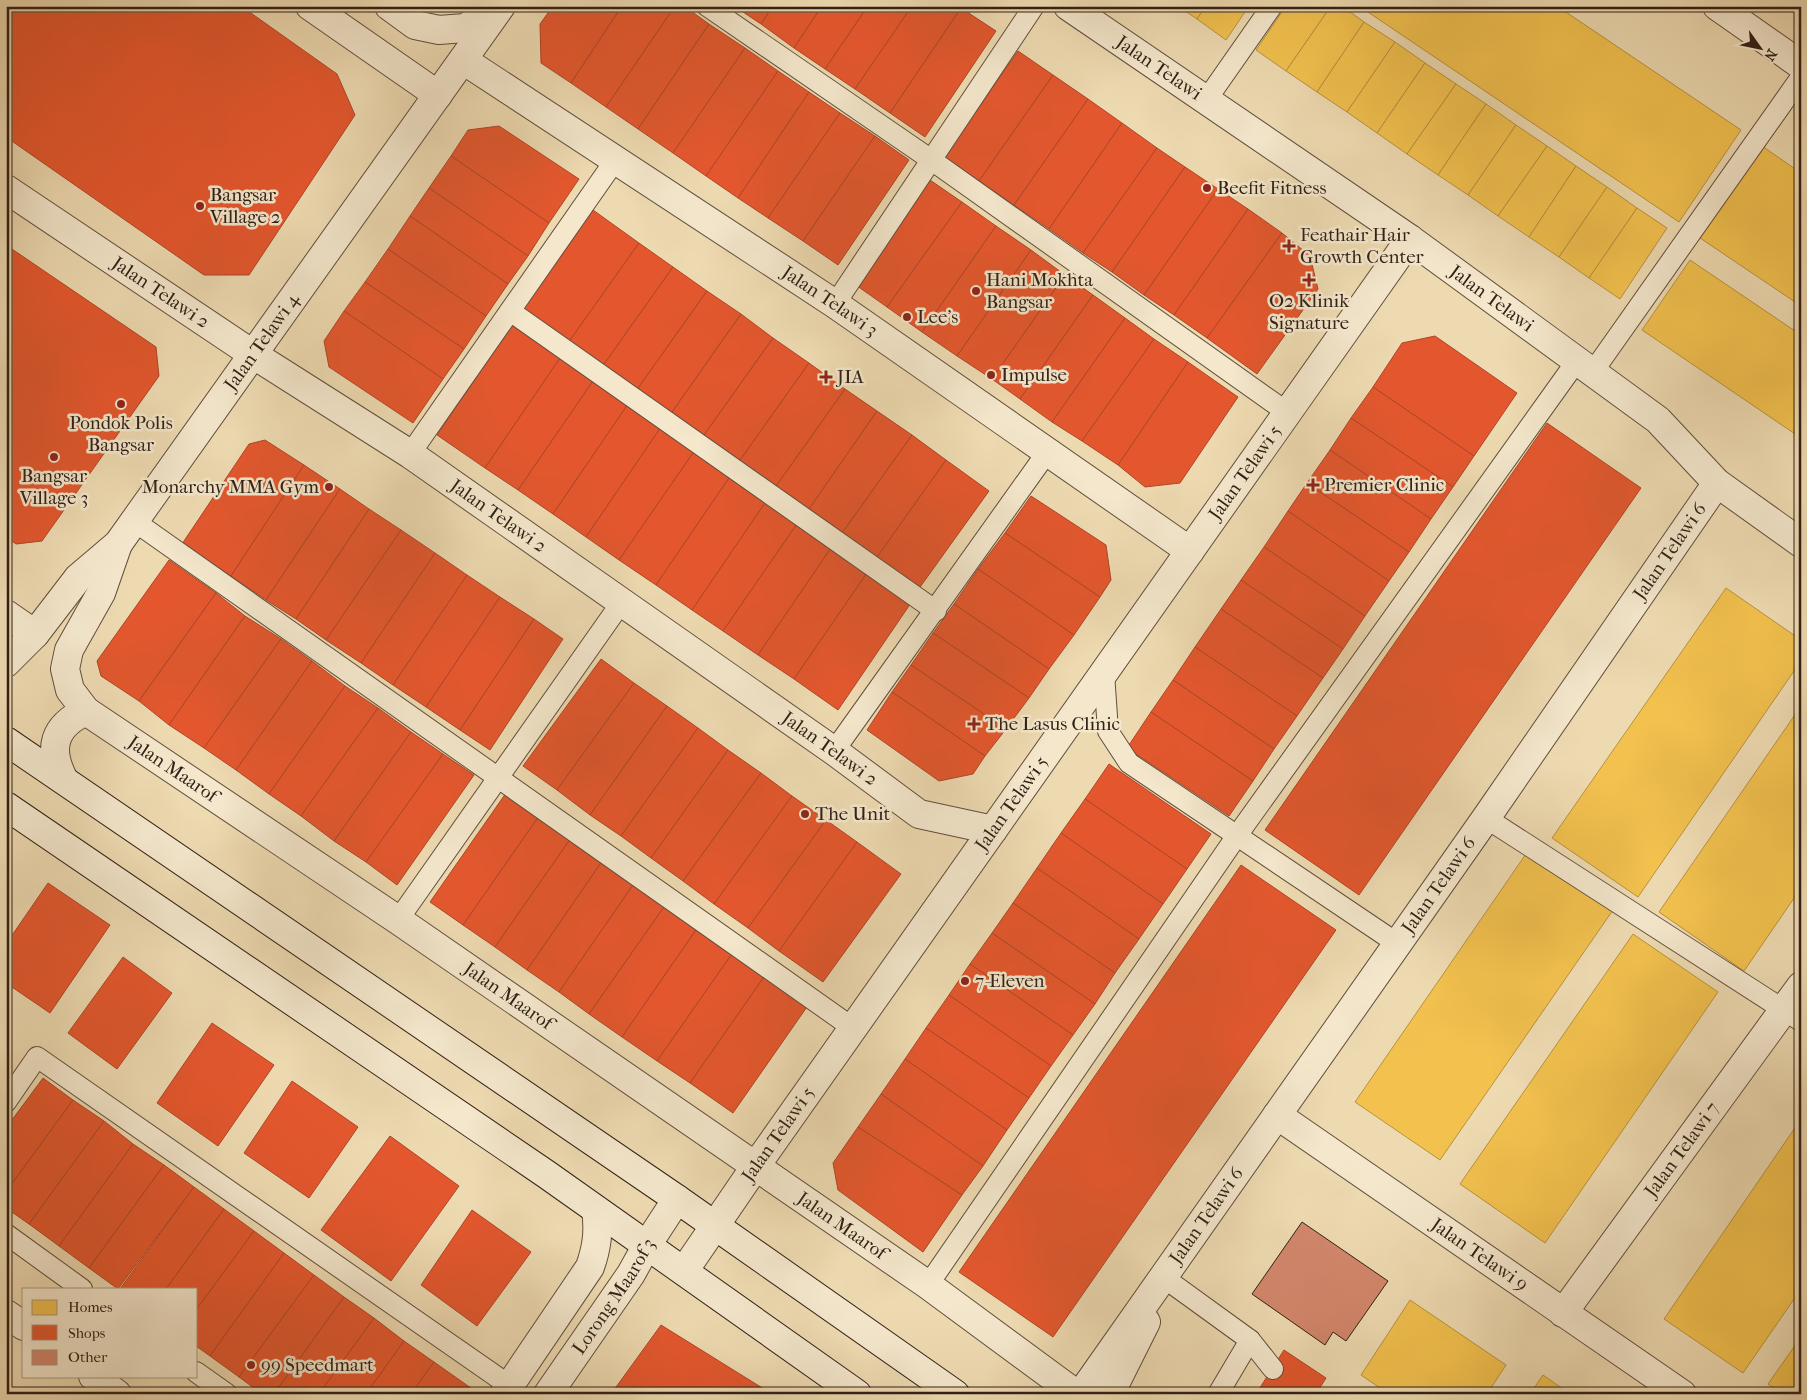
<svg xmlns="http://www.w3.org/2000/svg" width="1807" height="1400" viewBox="0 0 1807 1400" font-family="'IM FELL French Canon',serif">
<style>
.homes{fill:#f2c14e;stroke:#b8913d}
.shops{fill:#e4572e;stroke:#ae4627}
.building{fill:#d3876c;stroke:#312016}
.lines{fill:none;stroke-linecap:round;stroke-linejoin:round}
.service-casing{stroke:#604e3d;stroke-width:22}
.minor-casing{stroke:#604e3d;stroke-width:30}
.secondary-casing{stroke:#312016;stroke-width:30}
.service{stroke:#f4e7cc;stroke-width:20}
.minor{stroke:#f4e7cc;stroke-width:28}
.secondary{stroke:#f4e7cc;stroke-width:28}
.poi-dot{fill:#8f2418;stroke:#f4e7cc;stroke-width:2}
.labels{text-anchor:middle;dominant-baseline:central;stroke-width:5;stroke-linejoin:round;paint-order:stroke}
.street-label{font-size:19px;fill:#312016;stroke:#f4e7cc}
.poi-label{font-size:19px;fill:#312016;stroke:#f4e7cc;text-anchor:start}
</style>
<rect width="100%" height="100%" fill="#eedab1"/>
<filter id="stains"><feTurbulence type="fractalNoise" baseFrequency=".004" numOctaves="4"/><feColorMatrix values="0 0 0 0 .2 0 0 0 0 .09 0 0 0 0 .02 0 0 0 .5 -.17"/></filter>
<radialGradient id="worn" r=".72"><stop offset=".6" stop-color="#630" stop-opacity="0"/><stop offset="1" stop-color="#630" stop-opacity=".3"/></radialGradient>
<g class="homes">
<polygon points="1178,6 1206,6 1197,19"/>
<polygon points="1206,6 1249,6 1226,40 1197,19"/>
<polygon points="1286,6 1331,6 1286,71 1256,50"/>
<polygon points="1331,6 1342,6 1364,22 1317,92 1286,71"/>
<polygon points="1359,6 1557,6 1741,130 1679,222"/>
<polygon points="1364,22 1395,42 1347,112 1317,92"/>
<polygon points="1395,42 1425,63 1377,133 1347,112"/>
<polygon points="1425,63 1456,84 1407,154 1377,133"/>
<polygon points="1456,84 1486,104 1438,175 1407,154"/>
<polygon points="1486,104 1516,125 1468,195 1438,175"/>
<polygon points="1516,125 1547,146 1498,216 1468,195"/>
<polygon points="1547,146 1576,166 1529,237 1498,216"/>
<polygon points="1762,146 1801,173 1801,306 1700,238"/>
<polygon points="1576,166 1607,187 1559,257 1529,237"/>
<polygon points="1607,187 1637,208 1589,278 1559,257"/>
<polygon points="1637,208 1667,228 1620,299 1589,278"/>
<polygon points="1690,260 1801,335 1801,438 1642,330"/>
<polygon points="1726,588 1801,640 1801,661 1638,897 1552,838"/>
<polygon points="1801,706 1801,888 1744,971 1659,912"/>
<polygon points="1528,851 1613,910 1440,1160 1355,1102"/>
<polygon points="1633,934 1718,992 1545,1243 1460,1184"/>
<polygon points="1801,1119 1801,1289 1743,1373 1664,1319"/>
<polygon points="1410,1300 1506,1365 1487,1394 1389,1394 1361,1375"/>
<polygon points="1801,1337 1801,1394 1782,1394 1768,1384"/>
<polygon points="1543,1375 1570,1394 1530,1394"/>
<polygon points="6,1383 18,1392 17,1394 6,1394"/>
</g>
<g class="shops">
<polygon points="6,6 241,6 337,74 355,115 249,275 204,275 6,137"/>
<polygon points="553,6 622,6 571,83 541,63 540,24"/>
<polygon points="622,6 675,6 606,107 571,83"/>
<polygon points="675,6 684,6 709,24 638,129 606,107"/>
<polygon points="734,6 773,6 761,24"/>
<polygon points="773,6 822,6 794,48 761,24"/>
<polygon points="822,6 868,6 825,69 794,48"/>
<polygon points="868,6 912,6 855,89 825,69"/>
<polygon points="912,6 961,8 890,113 855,89"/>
<polygon points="961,8 996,31 925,137 890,113"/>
<polygon points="709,24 745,48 673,153 638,129"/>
<polygon points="745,48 778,71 706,176 673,153"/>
<polygon points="1018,51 1053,75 979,181 944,157"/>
<polygon points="778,71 809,92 738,198 706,176"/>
<polygon points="1053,75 1088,99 1014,205 979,181"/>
<polygon points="809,92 840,113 768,218 738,198"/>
<polygon points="1088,99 1122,123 1049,229 1014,205"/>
<polygon points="840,113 875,136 803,241 768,218"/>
<polygon points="1122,123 1157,148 1083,253 1049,229"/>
<polygon points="499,126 579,179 549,223 451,156 468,130"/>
<polygon points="875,136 909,160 838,265 803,241"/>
<polygon points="1157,148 1185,167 1112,272 1083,253"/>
<polygon points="451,156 549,223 528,256 429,188"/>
<polygon points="1185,167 1218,189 1144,295 1112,272"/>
<polygon points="927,178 962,202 887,307 853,283"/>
<polygon points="429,188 528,256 508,284 410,216"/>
<polygon points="1218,189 1248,209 1174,315 1144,295"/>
<polygon points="962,202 996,226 922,332 887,307"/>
<polygon points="1248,209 1282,233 1207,338 1174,315"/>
<polygon points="593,210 639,243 568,343 521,310"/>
<polygon points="410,216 508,284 486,316 388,249"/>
<polygon points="996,226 1031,250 957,356 922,332"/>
<polygon points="1282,233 1310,256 1318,289 1257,374 1207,338"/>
<polygon points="639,243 673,267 602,367 568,343"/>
<polygon points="6,245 156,347 159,376 42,541 16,544 6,537"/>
<polygon points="388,249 486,316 464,349 365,282"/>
<polygon points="1031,250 1065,275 992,379 957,356"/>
<polygon points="673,267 707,291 636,391 602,367"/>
<polygon points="1065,275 1093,295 1020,399 992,379"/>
<polygon points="365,282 464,349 443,379 344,311"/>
<polygon points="707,291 741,314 670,415 636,391"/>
<polygon points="1093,295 1125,318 1052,422 1020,399"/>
<polygon points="344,311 443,379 413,423 329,367 324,341"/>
<polygon points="741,314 773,338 702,438 670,415"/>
<polygon points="1125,318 1154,339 1082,441 1052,422"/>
<polygon points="512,325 560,358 485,468 437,435"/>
<polygon points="1435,336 1517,393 1474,456 1373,387 1402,343"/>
<polygon points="773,338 809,363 738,463 702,438"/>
<polygon points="1154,339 1188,362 1118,465 1082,441"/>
<polygon points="560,358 593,381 518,490 485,468"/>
<polygon points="1188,362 1238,397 1180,483 1145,487 1118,465"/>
<polygon points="809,363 845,389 774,489 738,463"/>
<polygon points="593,381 628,404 553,514 518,490"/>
<polygon points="1373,387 1474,456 1453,487 1351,418"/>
<polygon points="845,389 877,411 807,512 774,489"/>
<polygon points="628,404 661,427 586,537 553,514"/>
<polygon points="877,411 912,435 840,536 807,512"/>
<polygon points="1351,418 1453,487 1431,519 1330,450"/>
<polygon points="1547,423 1641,488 1359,895 1265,830"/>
<polygon points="661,427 695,450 619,560 586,537"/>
<polygon points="912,435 946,460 875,560 840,536"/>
<polygon points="265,440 304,465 231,576 182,544 249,444"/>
<polygon points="695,450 731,475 656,585 619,560"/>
<polygon points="1330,450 1431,519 1409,552 1307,483"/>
<polygon points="946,460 989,491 918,590 875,560"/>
<polygon points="304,465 340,489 266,600 231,576"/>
<polygon points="731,475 767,500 692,610 656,585"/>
<polygon points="1307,483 1409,552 1389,581 1288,511"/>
<polygon points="340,489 369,509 296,619 266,600"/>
<polygon points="1031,496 1106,545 1111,580 1100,597 1005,533"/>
<polygon points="767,500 799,521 723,631 692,610"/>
<polygon points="369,509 401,530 326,640 296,619"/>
<polygon points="1288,511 1389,581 1365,616 1264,547"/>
<polygon points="799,521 833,545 758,655 723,631"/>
<polygon points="401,530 435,553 361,663 326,640"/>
<polygon points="1005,533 1100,597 1074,635 978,569"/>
<polygon points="833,545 869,570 794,679 758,655"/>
<polygon points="1264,547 1365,616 1343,649 1241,580"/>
<polygon points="435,553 467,575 393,685 361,663"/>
<polygon points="169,560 216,593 139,701 101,676 97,661"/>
<polygon points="978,569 1074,635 1049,669 954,604"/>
<polygon points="869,570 913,600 838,710 794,679"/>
<polygon points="467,575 500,597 426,707 393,685"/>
<polygon points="1241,580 1343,649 1323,678 1221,609"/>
<polygon points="216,593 245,616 169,725 139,701"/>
<polygon points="500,597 534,619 460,730 426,707"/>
<polygon points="954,604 1049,669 1029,698 933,633"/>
<polygon points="1221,609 1323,678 1297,716 1195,647"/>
<polygon points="245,616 281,639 204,748 169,725"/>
<polygon points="534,619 563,639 490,750 460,730"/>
<polygon points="933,633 1029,698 1006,729 911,665"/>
<polygon points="281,639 312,661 236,770 204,748"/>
<polygon points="1195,647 1297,716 1274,749 1173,680"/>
<polygon points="601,659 634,683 557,790 523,766"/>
<polygon points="312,661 345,686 269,794 236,770"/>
<polygon points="911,665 1006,729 985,756 892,692"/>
<polygon points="1173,680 1274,749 1253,781 1151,712"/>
<polygon points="634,683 667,706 590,815 557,790"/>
<polygon points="345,686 378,708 301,816 269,794"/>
<polygon points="892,692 985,756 973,774 939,781 867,730"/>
<polygon points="667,706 698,728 621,836 590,815"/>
<polygon points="378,708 411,732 334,841 301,816"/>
<polygon points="1151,712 1253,781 1229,816 1127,748"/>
<polygon points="698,728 728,750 651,858 621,836"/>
<polygon points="411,732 443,754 366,862 334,841"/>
<polygon points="728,750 761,773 683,881 651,858"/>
<polygon points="443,754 474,775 397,885 366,862"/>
<polygon points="1109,764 1211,834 1187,869 1085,799"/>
<polygon points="761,773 792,796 714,904 683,881"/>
<polygon points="506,793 539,816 463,925 430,902"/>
<polygon points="792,796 826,820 748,928 714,904"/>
<polygon points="1085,799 1187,869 1163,904 1061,833"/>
<polygon points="539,816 571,838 495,947 463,925"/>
<polygon points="826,820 857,842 779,951 748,928"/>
<polygon points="1061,833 1163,904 1139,939 1037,868"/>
<polygon points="571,838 603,860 527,970 495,947"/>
<polygon points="857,842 901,874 823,982 779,951"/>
<polygon points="603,860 635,882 559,992 527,970"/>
<polygon points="1241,865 1336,930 1053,1337 959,1272"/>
<polygon points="1037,868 1139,939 1115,973 1013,903"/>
<polygon points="635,882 666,904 589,1014 559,992"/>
<polygon points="48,883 110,925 50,1013 6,983 6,944"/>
<polygon points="1013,903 1115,973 1095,1004 992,933"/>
<polygon points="666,904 698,927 622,1037 589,1014"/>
<polygon points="698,927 734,951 657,1061 622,1037"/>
<polygon points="992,933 1095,1004 1073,1035 970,964"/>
<polygon points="734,951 766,974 690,1083 657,1061"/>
<polygon points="123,957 172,993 117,1069 68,1033"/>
<polygon points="970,964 1073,1035 1051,1066 949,995"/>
<polygon points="766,974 809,1004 733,1113 690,1083"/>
<polygon points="949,995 1051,1066 1029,1098 926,1028"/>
<polygon points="212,1023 274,1065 218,1146 157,1103"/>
<polygon points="926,1028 1029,1098 1007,1130 905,1059"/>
<polygon points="905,1059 1007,1130 983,1166 881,1094"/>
<polygon points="43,1078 73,1100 6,1192 6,1128"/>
<polygon points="292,1081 358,1127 309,1198 244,1153"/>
<polygon points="881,1094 983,1166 962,1195 858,1127"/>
<polygon points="73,1100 104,1121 29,1224 6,1208 6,1192"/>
<polygon points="104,1121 133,1144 59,1246 29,1224"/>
<polygon points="858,1127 962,1195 923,1252 838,1190 833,1163"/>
<polygon points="390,1136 459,1186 391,1281 321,1230"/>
<polygon points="133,1144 164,1165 89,1268 59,1246"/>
<polygon points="164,1165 194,1187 118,1289 89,1268"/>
<polygon points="194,1187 224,1209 166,1289 120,1289"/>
<polygon points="224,1209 254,1231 196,1310 196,1289 166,1289"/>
<polygon points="472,1210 531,1252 477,1326 421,1285"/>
<polygon points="254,1231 284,1253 210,1356 196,1346 196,1310"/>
<polygon points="284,1253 314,1275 239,1377 210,1356"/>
<polygon points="314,1275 344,1297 274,1394 262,1394 239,1377"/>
<polygon points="344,1297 374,1318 319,1394 274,1394"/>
<polygon points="374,1318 404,1341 366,1394 319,1394"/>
<polygon points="661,1325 772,1394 611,1394"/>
<polygon points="404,1341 434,1362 411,1394 366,1394"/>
<polygon points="1284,1350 1326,1378 1316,1394 1256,1394"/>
<polygon points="434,1362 478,1393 477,1394 411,1394"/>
</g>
<polygon class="building" points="1302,1222 1388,1281 1346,1341 1333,1332 1325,1345 1252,1294"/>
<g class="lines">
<g class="service-casing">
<g id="service">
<polyline points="707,6 930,159 1288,413"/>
<polyline points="1207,99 1272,6"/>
<polyline points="835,304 1034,6"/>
<polyline points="510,311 936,611"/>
<polyline points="1592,373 1801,77"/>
<polyline points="410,454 616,159"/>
<polyline points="134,521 853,1028"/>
<polyline points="1104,673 1108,731 1129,763 1398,944"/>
<polyline points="834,751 1048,451"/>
<polyline points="1486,818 1801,1021"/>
<polyline points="398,920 621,603"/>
<polyline points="6,1102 37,1057 510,1386"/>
<polyline points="6,1234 82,1289"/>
<polyline points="1163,1277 1250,1340 1273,1369"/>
<polyline points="928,1285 1236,837 1576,362"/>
<polyline points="196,1372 227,1394"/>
<polyline points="1218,1394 1250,1340"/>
</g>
</g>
<g class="minor-casing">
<g id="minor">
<polyline points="310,6 438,95"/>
<polyline points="389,6 415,25 439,30 465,28 493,10"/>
<path id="s1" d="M 1068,6 L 1410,239 L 1658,420 L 1717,483 L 1801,543"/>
<polyline points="1717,6 1801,65"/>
<path id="s2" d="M 463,60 L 835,304 L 1190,551"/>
<path id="s3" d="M 6,189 L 254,355 L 410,454 L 834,751 L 919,814 L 993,830"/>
<path id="s4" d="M 118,544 L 101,593 L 69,650 L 65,669 L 70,690 L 86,711 L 398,920 L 928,1285 L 1076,1394"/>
<polyline points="6,614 35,634"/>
<path id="s5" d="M 6,663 L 35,634 L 78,578 L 118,544 L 501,6"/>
<path d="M 64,780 C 47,748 54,726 86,711"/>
<path id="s6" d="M 1277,1115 L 1682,1394"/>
<path id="s7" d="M 684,1271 L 755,1167 L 1410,239"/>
<path id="s8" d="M 1563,1313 L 1801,986"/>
<polyline points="6,1314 24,1326"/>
<polyline points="93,1376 117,1394"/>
<path d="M 504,1394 L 590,1267 C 597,1247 599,1231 596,1210"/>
<path id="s9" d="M 548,1394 L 631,1274 L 647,1245 L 677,1199"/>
<path id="s10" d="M 1081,1394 L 1486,818 L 1717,483"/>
<polyline points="1110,1394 1146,1322"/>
</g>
</g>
<g class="secondary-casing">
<g id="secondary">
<polyline points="6,741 677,1199 955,1394"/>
<polyline points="6,806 546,1174 857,1394"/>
</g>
</g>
<use href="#service" class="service"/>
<use href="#minor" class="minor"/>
<use href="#secondary" class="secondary"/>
</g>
<g class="poi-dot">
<circle cx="1207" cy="188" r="5"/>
<circle cx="200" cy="206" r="5"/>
<path d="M1286.5 238.5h5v5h5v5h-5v5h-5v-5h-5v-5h5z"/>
<path d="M1306.5 272.5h5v5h5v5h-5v5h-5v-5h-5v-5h5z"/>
<circle cx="976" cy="291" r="5"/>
<circle cx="907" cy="317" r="5"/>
<circle cx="991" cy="375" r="5"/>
<path d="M823.5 369.5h5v5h5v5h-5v5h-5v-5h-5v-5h5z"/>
<circle cx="121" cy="404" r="5"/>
<circle cx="54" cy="457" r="5"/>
<path d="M1310.5 477.5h5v5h5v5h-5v5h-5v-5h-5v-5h5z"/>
<circle cx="329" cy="487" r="5"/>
<path d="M971.5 716.5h5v5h5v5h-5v5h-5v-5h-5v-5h5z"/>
<circle cx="805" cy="814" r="5"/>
<circle cx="965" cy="981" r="5"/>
<circle cx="251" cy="1365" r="5"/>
</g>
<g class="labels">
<g class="street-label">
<text stroke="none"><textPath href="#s1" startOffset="110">Jalan Telawi</textPath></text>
<text stroke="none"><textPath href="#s3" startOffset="186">Jalan Telawi 2</textPath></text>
<text stroke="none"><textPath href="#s1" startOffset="515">Jalan Telawi</textPath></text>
<text stroke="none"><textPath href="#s2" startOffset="439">Jalan Telawi 3</textPath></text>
<text stroke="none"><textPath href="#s5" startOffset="412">Jalan Telawi 4</textPath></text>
<text stroke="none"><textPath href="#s7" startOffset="976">Jalan Telawi 5</textPath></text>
<text stroke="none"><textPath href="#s3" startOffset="591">Jalan Telawi 2</textPath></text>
<text stroke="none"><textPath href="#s10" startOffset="1028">Jalan Telawi 6</textPath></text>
<text stroke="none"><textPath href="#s3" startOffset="996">Jalan Telawi 2</textPath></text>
<text stroke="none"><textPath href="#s4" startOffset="289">Jalan Maarof</textPath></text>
<text stroke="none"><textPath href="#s7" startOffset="571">Jalan Telawi 5</textPath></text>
<text stroke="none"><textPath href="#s10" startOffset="622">Jalan Telawi 6</textPath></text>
<text stroke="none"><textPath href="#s4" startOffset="694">Jalan Maarof</textPath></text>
<text stroke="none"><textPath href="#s7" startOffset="166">Jalan Telawi 5</textPath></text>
<text stroke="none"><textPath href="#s8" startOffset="202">Jalan Telawi 7</textPath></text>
<text stroke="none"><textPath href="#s10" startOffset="218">Jalan Telawi 6</textPath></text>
<text stroke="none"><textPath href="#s4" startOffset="1099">Jalan Maarof</textPath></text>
<text stroke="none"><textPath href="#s6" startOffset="246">Jalan Telawi 9</textPath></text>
<text stroke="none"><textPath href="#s9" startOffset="118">Lorong Maarof 3</textPath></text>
</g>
<g class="poi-label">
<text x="1217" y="188">Beefit Fitness</text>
<text x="210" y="195">Bangsar<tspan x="210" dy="22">Village 2</tspan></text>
<text x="1300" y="235">Feathair Hair<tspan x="1300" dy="22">Growth Center</tspan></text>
<text x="986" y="280">Hani Mokhta<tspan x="986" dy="22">Bangsar</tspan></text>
<text x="1309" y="301" text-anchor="middle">O2 Klinik<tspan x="1309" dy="22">Signature</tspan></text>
<text x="917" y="317">Lee's</text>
<text x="1001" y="375">Impulse</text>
<text x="837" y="377">JIA</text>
<text x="121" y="423" text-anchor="middle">Pondok Polis<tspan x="121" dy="22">Bangsar</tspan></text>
<text x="54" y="476" text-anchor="middle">Bangsar<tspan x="54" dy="22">Village 3</tspan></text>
<text x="1324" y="485">Premier Clinic</text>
<text x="319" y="487" text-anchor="end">Monarchy MMA Gym</text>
<text x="985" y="724">The Lasus Clinic</text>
<text x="815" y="814">The Unit</text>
<text x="975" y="981">7-Eleven</text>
<text x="261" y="1365">99 Speedmart</text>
</g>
</g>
<rect width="1807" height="1400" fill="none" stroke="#eedab1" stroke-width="25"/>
<rect x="8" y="8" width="1792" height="1385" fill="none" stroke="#312016" stroke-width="2.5"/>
<rect x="12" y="12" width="1782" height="1375" fill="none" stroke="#312016"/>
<rect x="22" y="1288" width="175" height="90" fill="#f4e7cc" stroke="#a69783"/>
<rect x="32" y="1300" width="25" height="15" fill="#f2c14e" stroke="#a69783"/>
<text x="68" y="1312" font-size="15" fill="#312016">Homes</text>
<rect x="32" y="1325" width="25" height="15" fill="#e4572e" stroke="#a69783"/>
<text x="68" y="1338" font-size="15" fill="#312016">Shops</text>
<rect x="32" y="1350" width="25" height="15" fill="#d3876c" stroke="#a69783"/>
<text x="68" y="1362" font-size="15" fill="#312016">Other</text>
<g transform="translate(1760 48) rotate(123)" stroke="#f4e7cc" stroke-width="4" paint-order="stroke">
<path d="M0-4L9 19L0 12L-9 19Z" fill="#312016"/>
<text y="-8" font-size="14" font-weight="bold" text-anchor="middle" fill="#312016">N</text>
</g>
<rect width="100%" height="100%" filter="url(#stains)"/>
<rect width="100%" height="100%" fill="url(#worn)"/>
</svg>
